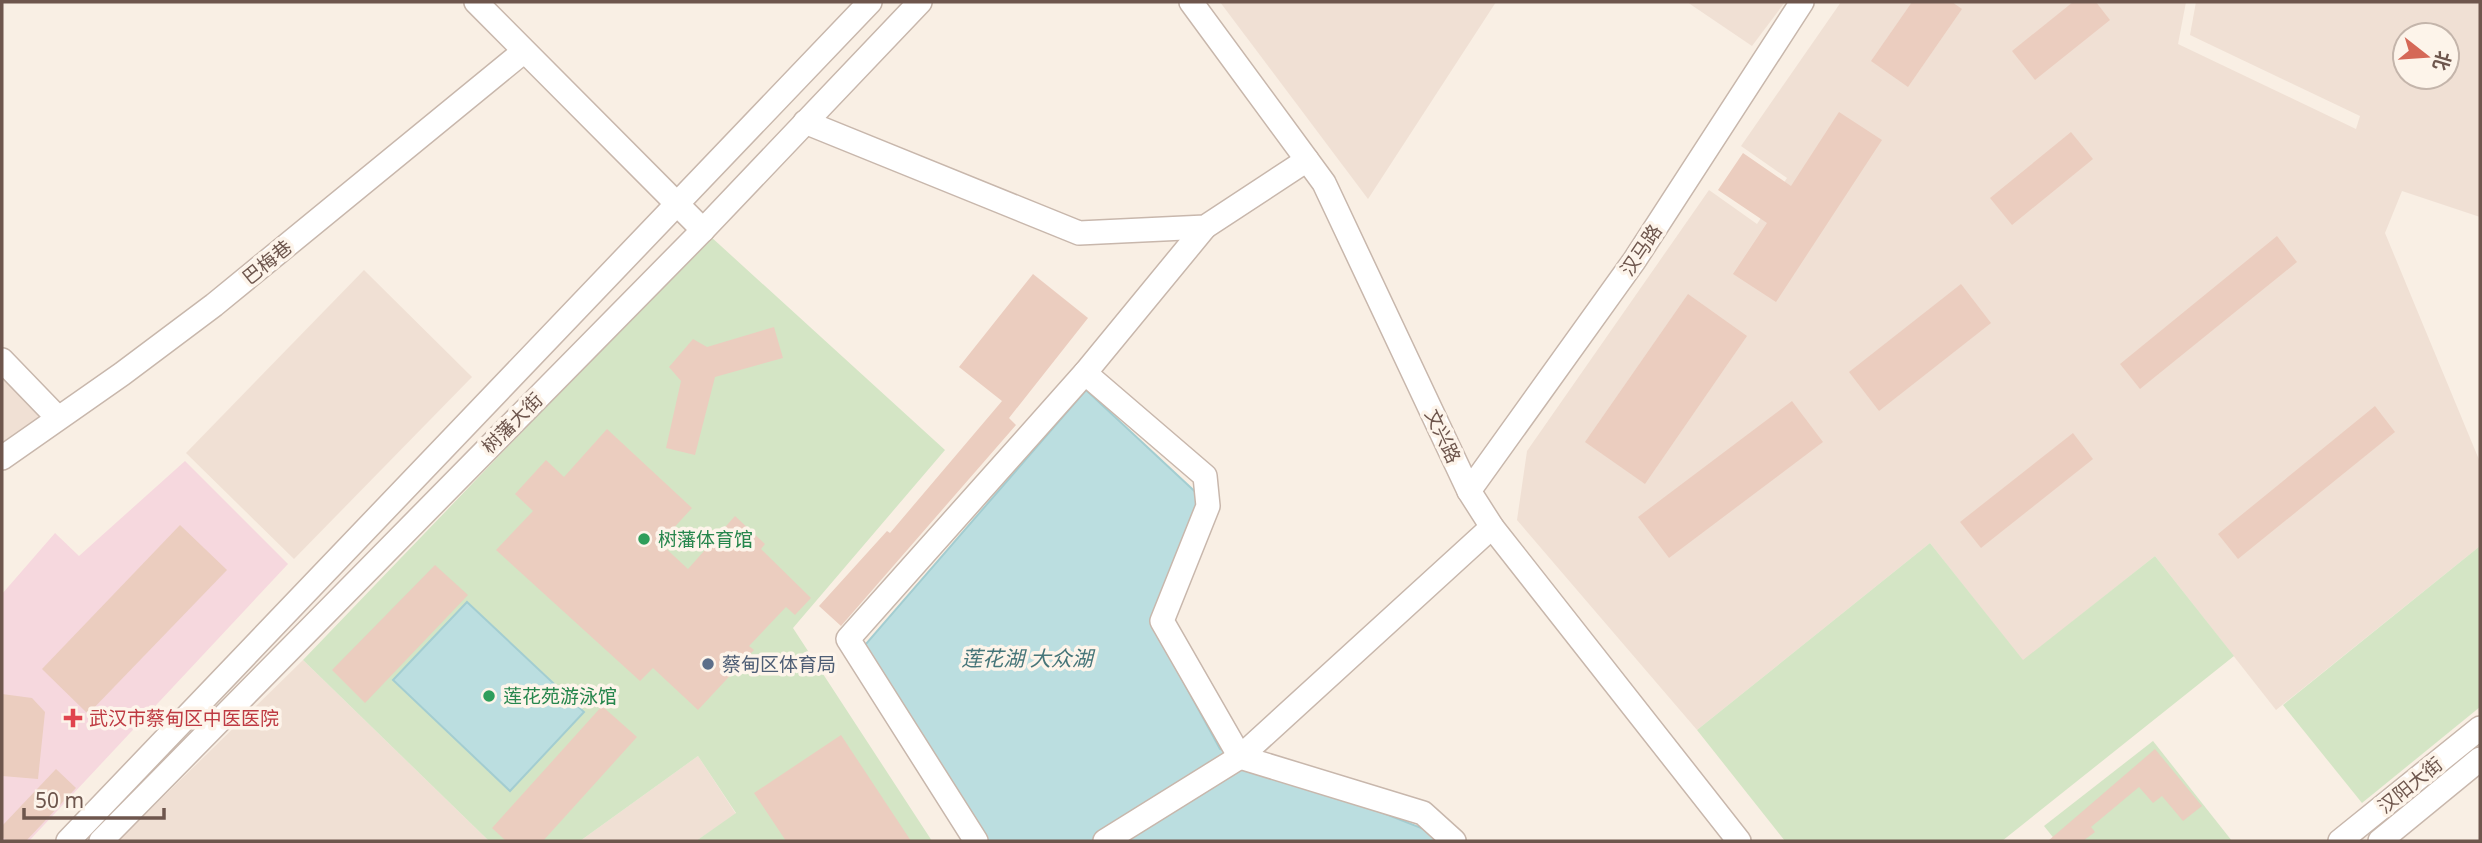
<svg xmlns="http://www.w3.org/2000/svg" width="2482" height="843" viewBox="0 0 2482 843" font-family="'Noto Sans','Noto Sans SC',sans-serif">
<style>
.residential{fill:#f0e0d4;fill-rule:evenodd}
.medical{fill:#f6d8de}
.green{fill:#d4e5c5}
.water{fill:#bbdee0;stroke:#a3cdd1;stroke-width:2}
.building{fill:#ebcdbf}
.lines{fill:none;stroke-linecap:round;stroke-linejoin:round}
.minor-casing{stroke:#c8b7ac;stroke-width:26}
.minor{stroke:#fff;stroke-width:23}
.leisure-dot{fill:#2e9e5b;stroke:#fdf4ea;stroke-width:2.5}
.service-dot{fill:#5c6f8a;stroke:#fdf4ea;stroke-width:2.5}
.health-dot{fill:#e0444e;stroke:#fdf4ea;stroke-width:2.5}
.labels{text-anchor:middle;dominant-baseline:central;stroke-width:7;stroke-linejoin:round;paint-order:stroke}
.street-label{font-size:19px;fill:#6e564d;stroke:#fdf4ea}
.leisure-label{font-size:19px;fill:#27864d;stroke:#fdf4ea;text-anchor:start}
.service-label{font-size:19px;fill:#4e5e75;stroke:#fdf4ea;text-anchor:start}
.health-label{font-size:19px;fill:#be3a42;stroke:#fdf4ea;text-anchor:start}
.water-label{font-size:21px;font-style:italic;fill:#467579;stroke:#fdf4ea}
</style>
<rect width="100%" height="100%" fill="#f9efe4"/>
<g class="residential">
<polygon points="1220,2 1496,2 1368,199"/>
<polygon points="1687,2 1785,2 1752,46"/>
<path d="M 1841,2 L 2186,2 L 2178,44 L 2356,129 L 2360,116 L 2190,35 L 2196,2 L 2480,2 L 2480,217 L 2402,191 L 2385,233 L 2480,462 L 2480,546 L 2276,710 L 2155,556 L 2023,661 L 1930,543 L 1697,730 L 1517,520 L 1527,451 L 1709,190 L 1757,224 L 1787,178 L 1741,146 ZM 2405,35 L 2447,35 L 2447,77 L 2405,77 Z"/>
<polygon points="364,270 472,377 294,559 186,453"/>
<polygon points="2,371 45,416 2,446"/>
<polygon points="303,660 489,841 118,841"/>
<polygon points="698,756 736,814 696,841 580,841"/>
</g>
<polygon class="medical" points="185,461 288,564 29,841 2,841 2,594 55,533 79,556"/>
<g class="green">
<polygon points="710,236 945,450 793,628 932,841 696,841 736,813 698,756 580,841 489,841 303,660"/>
<polygon points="1930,543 2023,660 2155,556 2234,656 2002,841 1785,841 1697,730"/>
<polygon points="2480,546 2480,707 2362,803 2283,705"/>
<polygon points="2153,741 2232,841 2056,841 2044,826"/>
</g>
<g class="water">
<polygon points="1086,390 1203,499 1153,626 1220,749 1429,831 1435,841 987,841 865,645"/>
<polygon points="467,602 584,712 510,791 393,680"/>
</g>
<g class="building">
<polygon points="1912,2 1952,2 1962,9 1908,87 1871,61"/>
<polygon points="2073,2 2096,2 2110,20 2035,80 2012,51"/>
<polygon points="1839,112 1882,140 1776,302 1733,274 1767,223 1718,190 1743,153 1791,186"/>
<polygon points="2071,132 2093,159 2012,225 1990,198"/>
<polygon points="2277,236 2297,262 2140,389 2120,364"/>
<polygon points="1033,274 1088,318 1009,418 1016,425 841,626 819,606 887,531 890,533 1002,401 959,367"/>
<polygon points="1961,284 1991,323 1879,411 1849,372"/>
<polygon points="1688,294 1747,336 1645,484 1585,442"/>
<polygon points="774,327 783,358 715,377 695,455 666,448 681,381 669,367 693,339 707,347"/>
<polygon points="1792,401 1823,442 1669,558 1638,517"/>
<polygon points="2375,406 2395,432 2238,559 2218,534"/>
<polygon points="607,429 692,508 660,543 688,569 735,516 765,544 761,549 811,598 795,615 786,607 749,646 754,650 698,710 653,668 640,681 496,550 533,511 515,494 546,460 564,477"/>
<polygon points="2073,433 2093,459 1981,548 1960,522"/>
<polygon points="180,525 227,570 88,714 42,669"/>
<polygon points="435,565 468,595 365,703 332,670"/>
<polygon points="2,694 32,698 45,712 38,779 2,776"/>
<polygon points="602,706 637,737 543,841 506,841 492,828"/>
<polygon points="841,735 911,841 786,841 754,793"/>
<polygon points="2155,749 2202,806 2183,821 2162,796 2153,803 2139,787 2091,827 2095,832 2083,841 2048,841"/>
<polygon points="56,769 76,788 26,841 7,841 2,837 2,826"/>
</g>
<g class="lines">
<g class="minor-casing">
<g id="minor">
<polyline points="476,2 703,230"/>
<polyline points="1191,2 1324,183 1469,491 1492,527 1739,841"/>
<polyline points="805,122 1079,233 1205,227 1307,160"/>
<polyline points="2,360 58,418"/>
<polyline points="1085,373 1205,476 1208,506 1162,621 1240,757 1423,813 1454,841"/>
<polyline points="2,458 122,374 214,305 523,52"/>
<polyline points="1469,491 1634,261 1802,2"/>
<polyline points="68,841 870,2"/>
<polyline points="101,841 703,230 920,2"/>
<polyline points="976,841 848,639 1085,373 1205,227"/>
<polyline points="1105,841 1240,757 1492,527"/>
<polyline points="2340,841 2480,728"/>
<polyline points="2380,841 2480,759"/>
</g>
</g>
<use href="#minor" class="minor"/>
</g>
<g class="leisure-dot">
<circle cx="644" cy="539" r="7"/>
<circle cx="489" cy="696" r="7"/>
</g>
<circle class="service-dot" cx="708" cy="664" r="7"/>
<path class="health-dot" d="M69.5 707.5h7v7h7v7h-7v7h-7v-7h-7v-7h7z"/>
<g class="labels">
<g class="street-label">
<text transform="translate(1641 250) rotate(-56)">汉马路</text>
<text transform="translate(267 262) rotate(-39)">巴梅巷</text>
<text transform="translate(512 423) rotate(-45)">树藩大街</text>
<text transform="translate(1443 436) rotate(65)">文兴路</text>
<text transform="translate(2410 785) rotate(-39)">汉阳大街</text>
</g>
<g class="leisure-label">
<text x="658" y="539">树藩体育馆</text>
<text x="503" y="696">莲花苑游泳馆</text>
</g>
<g class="service-label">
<text x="722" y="664">蔡甸区体育局</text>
</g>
<g class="health-label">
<text x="89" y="718">武汉市蔡甸区中医医院</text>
</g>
<g class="water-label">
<text x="1027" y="658">莲花湖 大众湖</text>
</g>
</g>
<rect width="2482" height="843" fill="none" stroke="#6e564d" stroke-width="7"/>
<g transform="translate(2426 56) rotate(107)"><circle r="33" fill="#fdf4ea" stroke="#c4b5ab" stroke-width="2"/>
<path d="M0-5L12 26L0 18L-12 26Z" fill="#d56857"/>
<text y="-10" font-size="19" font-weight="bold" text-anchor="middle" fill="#6e564d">北</text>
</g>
<path d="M24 808v10h140v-10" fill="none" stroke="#6e564d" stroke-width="3.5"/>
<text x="35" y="808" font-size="21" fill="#6e564d" stroke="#fdf4ea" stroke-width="5" paint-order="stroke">50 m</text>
</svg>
